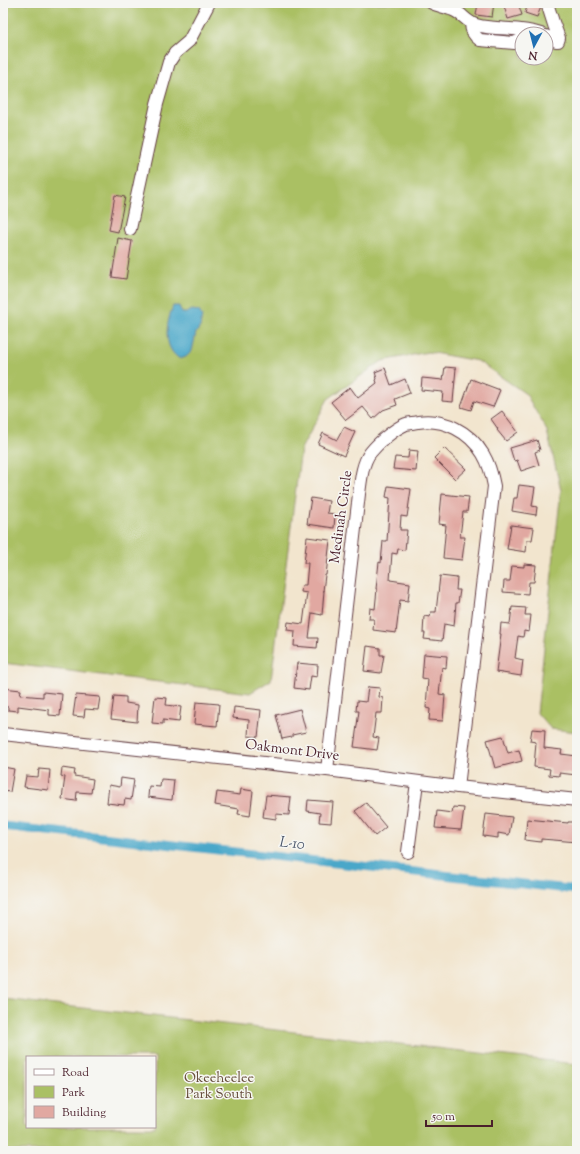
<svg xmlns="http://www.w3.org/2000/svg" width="580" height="1154" viewBox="0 0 580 1154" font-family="'Sorts Mill Goudy',serif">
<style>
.green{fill:#aac064;stroke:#7a7048;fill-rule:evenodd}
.water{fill:#4aa7c9;stroke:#4a637a}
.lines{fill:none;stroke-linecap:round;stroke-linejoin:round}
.canal{stroke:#4aa7c9;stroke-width:9}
.building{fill:#e1a8a1}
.minor-casing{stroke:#633d43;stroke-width:14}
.minor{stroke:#fff;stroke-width:12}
.labels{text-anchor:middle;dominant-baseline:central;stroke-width:3;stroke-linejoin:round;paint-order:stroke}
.street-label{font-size:14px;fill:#4a1f2b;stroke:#f6f6f2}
.park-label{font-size:14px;fill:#674f3c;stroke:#f6f6f2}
.water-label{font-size:15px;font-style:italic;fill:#4a556a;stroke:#f6f6f2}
</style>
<rect width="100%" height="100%" fill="#f6f6f2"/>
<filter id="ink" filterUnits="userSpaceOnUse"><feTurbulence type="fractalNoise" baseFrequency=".025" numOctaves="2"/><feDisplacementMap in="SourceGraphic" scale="8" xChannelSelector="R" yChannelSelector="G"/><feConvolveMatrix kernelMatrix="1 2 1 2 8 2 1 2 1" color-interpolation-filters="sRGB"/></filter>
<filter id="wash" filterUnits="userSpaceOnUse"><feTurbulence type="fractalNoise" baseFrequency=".012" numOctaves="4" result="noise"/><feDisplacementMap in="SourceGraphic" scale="16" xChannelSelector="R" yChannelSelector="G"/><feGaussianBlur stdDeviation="0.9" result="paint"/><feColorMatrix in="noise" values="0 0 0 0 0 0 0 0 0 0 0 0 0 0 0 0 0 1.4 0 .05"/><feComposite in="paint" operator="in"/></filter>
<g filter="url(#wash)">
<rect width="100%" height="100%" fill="#f2e5ce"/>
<g class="green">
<path d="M 3,3 L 577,3 L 577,732 L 551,729 L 537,713 L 561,490 L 547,431 L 526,394 L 478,361 L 428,352 L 382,361 L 328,399 L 301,449 L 271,680 L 250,693 L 3,663 ZM 522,34 L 546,34 L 546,58 L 522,58 Z"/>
<path d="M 3,999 L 577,1064 L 577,1151 L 3,1151 ZM 27,1057 L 155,1057 L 155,1127 L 27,1127 Z"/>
</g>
<path class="water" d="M 173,306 L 179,306 L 182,313 L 186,313 L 192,310 L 199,311 L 202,316 L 200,327 L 196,333 L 192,351 L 186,357 L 180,359 C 162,348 166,323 173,306 Z"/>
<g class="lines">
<polyline class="canal" points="3,826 577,890"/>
</g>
<g id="blocks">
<g class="building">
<polygon points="478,3 494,3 492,17 476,15"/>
<polygon points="503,3 518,3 522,15 508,19"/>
<polygon points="528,3 535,3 540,4 541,7 537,17 525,13"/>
<polygon points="115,195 125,197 118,232 109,230"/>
<polygon points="118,238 132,241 126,279 112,277"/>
<polygon points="445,367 456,368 453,402 442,401 443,392 421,390 422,378 443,380"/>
<polygon points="385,368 391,385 405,379 410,393 395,399 397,405 383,410 373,419 363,407 346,420 331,402 350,387 358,398 377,383 376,380 377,379 375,372"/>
<polygon points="471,379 500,390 493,407 474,401 471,410 461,407"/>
<polygon points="502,411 518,432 506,441 497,430 498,429 491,419"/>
<polygon points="344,427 355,432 344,456 318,444 323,433 337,440"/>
<polygon points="537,440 540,450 535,452 539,465 521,471 517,460 514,461 510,448"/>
<polygon points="444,448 466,469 455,479 434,458"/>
<polygon points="409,450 418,451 416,471 393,469 395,457 408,458"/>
<polygon points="519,485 535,487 532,506 537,507 536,515 512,511 514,498 517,498"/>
<polygon points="388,486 411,489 407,517 401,516 400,530 407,530 405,550 398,549 397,554 392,553 390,580 410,583 408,601 400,600 396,633 373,630 374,619 369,619 370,608 375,609 377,589 376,589 379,562 381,563 383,541 387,541 390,498 386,497"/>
<polygon points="442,494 469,497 467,512 463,512 460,537 465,537 462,560 443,558 446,525 439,524"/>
<polygon points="311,498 329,501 327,513 335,514 334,528 307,524"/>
<polygon points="511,525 534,528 532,540 527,540 526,552 507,549"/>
<polygon points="307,537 330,540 326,575 325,575 323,591 324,591 322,615 312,613 309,638 318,638 317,648 294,646 295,631 287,630 288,622 303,624 307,593 301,592 302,585 306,585 308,563 304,563"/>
<polygon points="524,564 536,565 534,582 529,582 528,594 503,592 504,581 510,581 512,566 524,567"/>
<polygon points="440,576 457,578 456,590 460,590 458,603 456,603 454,626 444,624 442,641 424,639 425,633 423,633 424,616 430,617 431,612 436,612"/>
<polygon points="512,607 526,608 525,615 531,615 529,632 524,631 523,637 518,636 515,658 523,660 521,676 496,672 501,634 500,634 501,623 510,624"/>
<polygon points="367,646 380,648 380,655 384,655 381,673 364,671"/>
<polygon points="424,654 447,656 446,668 442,667 439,694 445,695 443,721 429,720 430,709 426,708 428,679 422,678"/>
<polygon points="297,663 318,665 317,677 311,676 309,690 294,688"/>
<polygon points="368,687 380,688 379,697 383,698 382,713 376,713 373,737 379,738 377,750 354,747 359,711 356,711 357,701 366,702"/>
<polygon points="3,688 21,690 20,695 43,697 43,692 62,694 60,716 49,715 49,710 18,706 18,711 8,710 8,707 3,706"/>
<polygon points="76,695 100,697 98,710 85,709 84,717 73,716"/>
<polygon points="114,696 126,697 126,703 138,705 137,722 111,719"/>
<polygon points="155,697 167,698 166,705 181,707 179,722 163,720 163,724 152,723"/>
<polygon points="196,702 219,704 217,726 194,724"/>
<polygon points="234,707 261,710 258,737 248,736 249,720 233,718"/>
<polygon points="300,709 306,732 292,735 292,737 282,739 276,715"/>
<polygon points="532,729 545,730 544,748 562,750 561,754 577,756 577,775 559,773 559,776 549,775 550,769 534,767 536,742 530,741"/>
<polygon points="503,736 508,753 519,750 522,761 495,768 487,740"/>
<polygon points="3,767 14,769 10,792 3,791"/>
<polygon points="62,768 75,770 74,776 93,779 91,793 77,792 76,801 62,799 65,777 61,776"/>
<polygon points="39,769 50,770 48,790 24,787 26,776 38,777"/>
<polygon points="121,778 134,780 131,800 125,799 124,805 107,803 109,785 120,787"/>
<polygon points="161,779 174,780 172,800 148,797 149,786 160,787"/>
<polygon points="241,789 253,791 250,816 238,814 239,809 215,805 217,792 240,795"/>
<polygon points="266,795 291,797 289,815 276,814 276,819 263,817"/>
<polygon points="308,800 333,802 331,823 319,822 320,813 307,811"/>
<polygon points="366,803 386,827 375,836 355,811"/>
<polygon points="453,807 464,808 461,830 435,828 437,811 452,813"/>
<polygon points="486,814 512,817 509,835 498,833 498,838 483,836"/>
<polygon points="527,819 568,823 568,822 577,822 577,842 554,840 541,839 541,842 525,840"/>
</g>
</g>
</g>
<g filter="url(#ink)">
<use href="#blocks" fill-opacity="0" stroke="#633d43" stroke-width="1"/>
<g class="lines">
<g class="minor-casing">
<g id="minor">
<path d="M 432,3 C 438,6 446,7 453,10 C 462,13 466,22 476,25 C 497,31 520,26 541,34"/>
<path d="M 471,23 C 471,30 474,36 480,40 L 514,43 L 522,39"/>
<polyline points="546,36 556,41 558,41 559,38 554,25 547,3"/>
<polyline points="130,229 157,104 169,62 175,53 189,41 209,3"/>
<polyline points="3,734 327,770 458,787 577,800"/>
<path d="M 327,770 L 359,494 C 361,480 362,464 370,453 C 378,443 394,429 406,424 C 410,423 414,423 418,422 C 444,418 470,432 483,454 C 489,464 492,475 494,486 L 458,787"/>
<polyline points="408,852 417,782"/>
</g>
</g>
<use href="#minor" class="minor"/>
</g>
</g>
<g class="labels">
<g class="street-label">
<text transform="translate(342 517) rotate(-82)">Medinah Circle</text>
<text transform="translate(292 751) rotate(7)">Oakmont Drive</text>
</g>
<g class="park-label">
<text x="219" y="1079">Okeeheelee<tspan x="219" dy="16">Park South</tspan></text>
</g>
<g class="water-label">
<text transform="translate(292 844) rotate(6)">L-10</text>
</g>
</g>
<rect width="580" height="1154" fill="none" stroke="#f6f6f2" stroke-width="16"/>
<rect x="26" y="1056" width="130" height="72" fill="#f6f6f2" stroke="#b1a0a2"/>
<rect x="34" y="1069" width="20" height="6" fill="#ffffff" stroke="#b1a0a2"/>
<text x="62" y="1076" font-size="12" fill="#4a1f2b">Road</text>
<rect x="34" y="1086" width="20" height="12" fill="#aac064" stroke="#b1a0a2"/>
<text x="62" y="1096" font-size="12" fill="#4a1f2b">Park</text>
<rect x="34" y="1106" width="20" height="12" fill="#e1a8a1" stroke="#b1a0a2"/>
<text x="62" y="1116" font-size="12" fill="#4a1f2b">Building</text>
<g transform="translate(534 46) rotate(187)"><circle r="19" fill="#f6f6f2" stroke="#b1a0a2"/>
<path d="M0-3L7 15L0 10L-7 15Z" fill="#1f6fb2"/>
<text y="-6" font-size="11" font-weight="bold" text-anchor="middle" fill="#4a1f2b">N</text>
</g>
<path d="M426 1120v6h66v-6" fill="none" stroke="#4a1f2b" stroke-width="2"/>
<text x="432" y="1120" font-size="12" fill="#4a1f2b" stroke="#f6f6f2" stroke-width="3" paint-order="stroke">50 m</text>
</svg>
